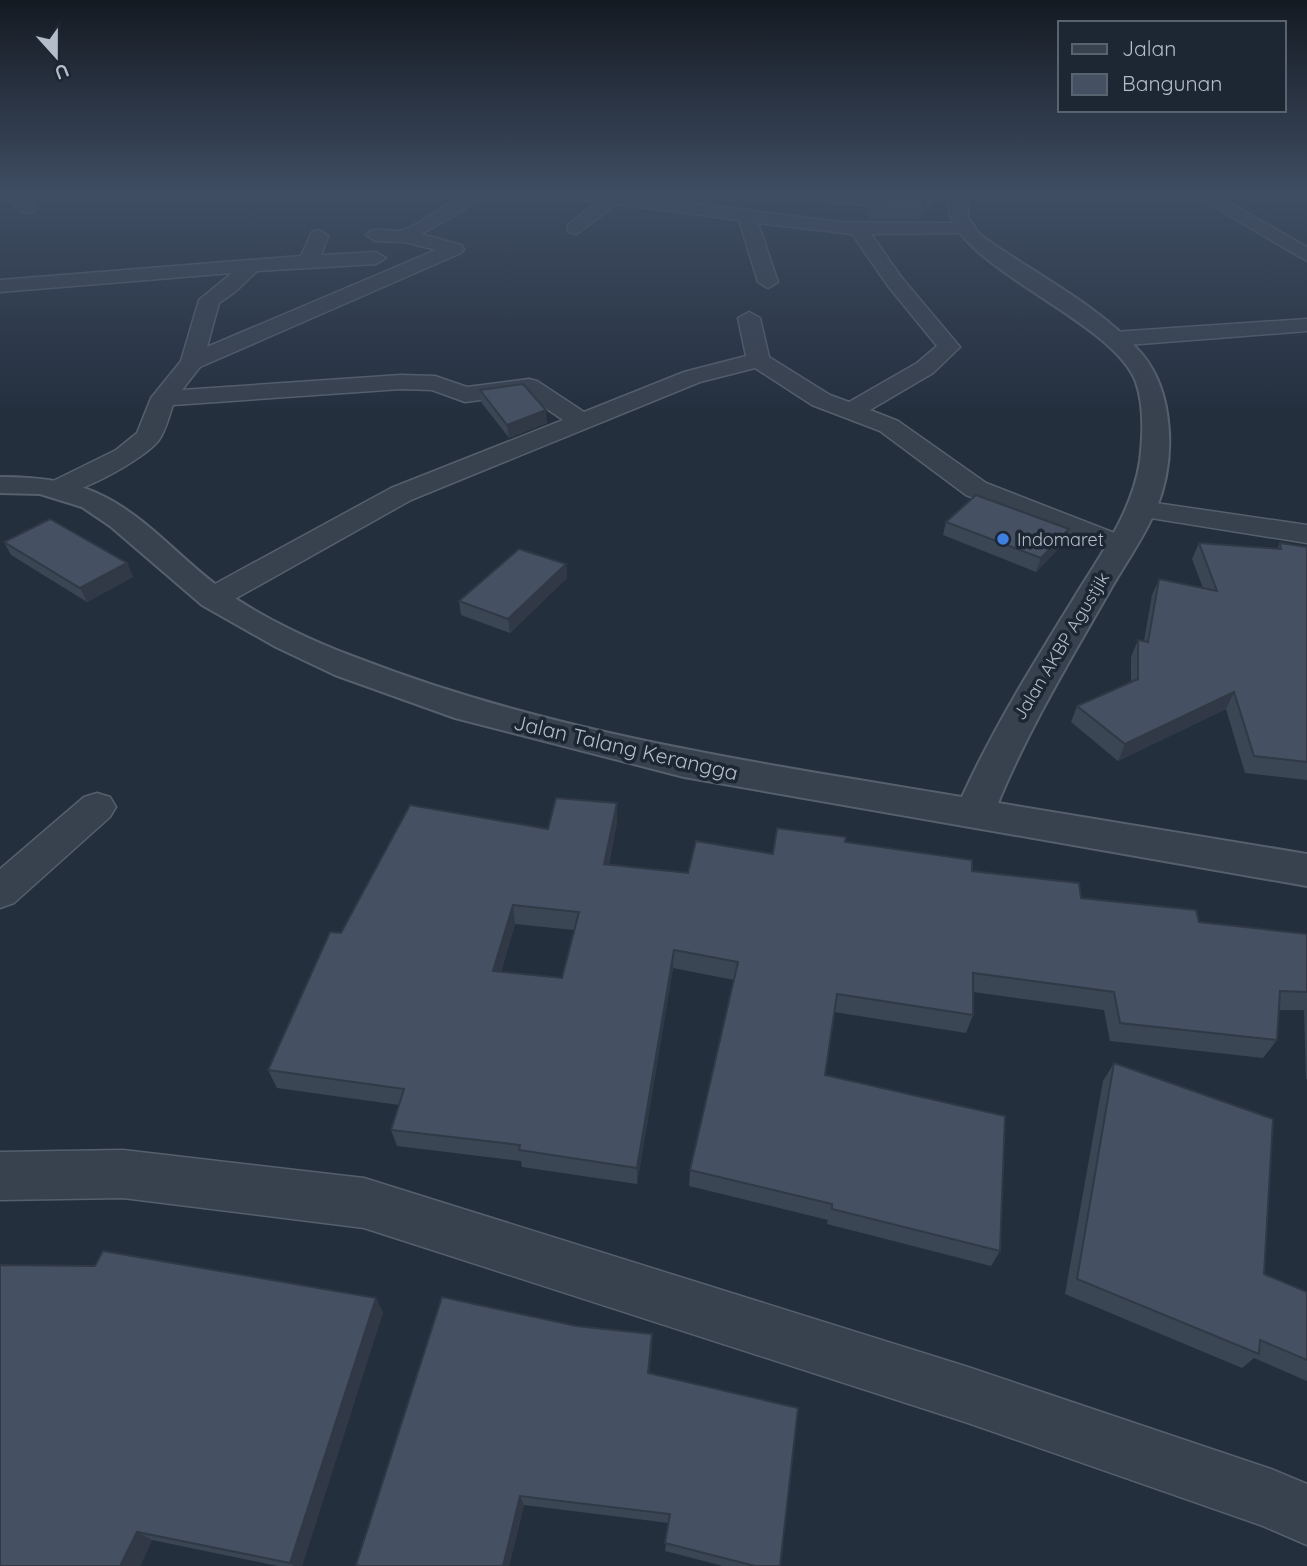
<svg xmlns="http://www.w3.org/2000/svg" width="1307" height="1566" viewBox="0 0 1307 1566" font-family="Quicksand,sans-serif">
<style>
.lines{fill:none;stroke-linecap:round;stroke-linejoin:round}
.minor-casing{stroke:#565f6c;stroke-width:3}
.tertiary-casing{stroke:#565f6c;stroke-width:4}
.minor{fill:#38414e;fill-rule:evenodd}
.tertiary{fill:#38414e;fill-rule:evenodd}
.wall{fill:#3b4654;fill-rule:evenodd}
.shaded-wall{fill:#303945}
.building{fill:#455162;stroke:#303945;stroke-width:2;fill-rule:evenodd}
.shop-dot{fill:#3f7fe0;stroke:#1d2633;stroke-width:2.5}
.labels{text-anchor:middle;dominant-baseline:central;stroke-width:7;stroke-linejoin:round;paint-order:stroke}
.far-poi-label{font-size:18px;fill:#b4bcc9;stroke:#1d2633;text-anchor:start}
.far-street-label{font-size:18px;fill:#b4bcc9;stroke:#1d2633}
.street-label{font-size:21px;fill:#b4bcc9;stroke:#1d2633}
</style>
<rect width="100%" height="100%" fill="#242f3e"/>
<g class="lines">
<g class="minor-casing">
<g id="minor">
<polygon points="3,194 22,194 36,208 33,212 21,212"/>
<path d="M 467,194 L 492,194 L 421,234 L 461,245 L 464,249 L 461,253 L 200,367 L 182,390 L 401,375 L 435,376 L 467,387 L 529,379 L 537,381 L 584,412 L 684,372 L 746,356 L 738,318 L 749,312 L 760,318 L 769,357 L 830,395 L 849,402 L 917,363 L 937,346 L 888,286 L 852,234 L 758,223 L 778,282 L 768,288 L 758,282 L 739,220 L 617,204 L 576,234 L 569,232 L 567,228 L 569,224 L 598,202 L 572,198 L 569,194 L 620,194 L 838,222 L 963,223 L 972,229 L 970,233 L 871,234 L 902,278 L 960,347 L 933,373 L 870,410 L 898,421 L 986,483 L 1130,539 L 1134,545 L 1130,551 L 1120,554 L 1110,551 L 966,495 L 880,431 L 812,405 L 755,368 L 700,382 L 411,500 L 224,605 L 213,607 L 202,605 L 198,598 L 202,591 L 391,488 L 563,420 L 525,394 L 465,402 L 432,390 L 401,389 L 173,405 C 169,416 166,430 159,440 C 145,459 71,500 49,495 L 45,489 L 49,483 L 116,450 L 137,433 L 151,398 L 181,361 L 199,300 L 232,273 L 0,292 L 0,280 L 301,256 L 312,232 L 319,230 L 328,236 L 321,255 L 376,252 L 386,258 L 376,264 L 257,271 L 235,292 L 219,303 L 207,347 L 436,250 L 405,242 L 375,241 L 366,235 C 375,224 390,234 403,230 C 422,224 445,203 467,194 Z"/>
<polygon points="828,194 924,198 933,203 924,208 834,203 828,202 825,198"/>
<polygon points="1192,194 1214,194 1307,247 1307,261"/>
<polygon points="1307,319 1307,331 1114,346 1103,339 1114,332"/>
<polygon points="1142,501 1307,525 1307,543 1132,515 1128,509 1132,503"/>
<polygon points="97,793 110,797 116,807 110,817 14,903 0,908 0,869 84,797"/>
<polygon points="123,1150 364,1178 968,1367 1271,1469 1307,1484 1307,1545 1263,1526 968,1423 364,1228 123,1198 0,1200 0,1152"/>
</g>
</g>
<g class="tertiary-casing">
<path id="tertiary" d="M 949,194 L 967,194 L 968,218 L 979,234 C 1032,273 1097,303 1141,353 C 1175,392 1176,462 1156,509 C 1144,538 1124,565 1109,592 C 1069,662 1029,728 998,803 L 1307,854 L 1307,886 L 684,777 L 455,718 L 335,675 L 276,647 L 202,605 L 110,526 L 82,507 L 40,494 L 0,493 L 0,477 C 34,477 72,480 103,496 C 148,518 182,561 223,590 C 262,618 316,643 360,659 C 553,734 759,763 962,797 C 993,729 1032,666 1071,603 C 1098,558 1132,514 1140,461 C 1143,437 1144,405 1136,382 C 1111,315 934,261 949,194 Z"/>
</g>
<use href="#minor" class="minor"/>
<use href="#tertiary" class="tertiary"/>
</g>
<g class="wall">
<polygon points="888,194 931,194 930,196"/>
<polygon points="926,200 924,211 920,220 868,218 869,207"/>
<polygon points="480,390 547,423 509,438 481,402"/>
<polygon points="946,522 1069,529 1065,542 1036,572 943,535"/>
<polygon points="4,542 127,563 133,577 87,602 11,555"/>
<polygon points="1199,543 1277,549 1280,543 1307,547 1307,780 1245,773 1226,709 1118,761 1071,722 1077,706 1131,682 1131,657 1138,640 1144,641 1152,595 1159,579 1203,588 1192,559"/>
<polygon points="566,564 567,578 510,633 461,615 459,601"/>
<path d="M 617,822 L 609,864 L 688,873 L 773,854 L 845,842 L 972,871 L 1081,898 L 1199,922 L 1307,934 L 1307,1079 L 1306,1079 L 1304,1010 L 1279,1010 L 1277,1040 L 1263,1058 L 1110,1041 L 1104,1010 L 973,992 L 973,1015 L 966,1033 L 834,1012 L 825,1075 L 1000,1251 L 991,1266 L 827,1224 L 828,1220 L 689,1186 L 690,1170 L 734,980 L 673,968 L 637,1184 L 522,1167 L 521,1161 L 397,1146 L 391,1130 L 399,1105 L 277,1088 L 268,1070 L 341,933 L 548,829 ZM 515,924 L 574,930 L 562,978 L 501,972 Z"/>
<polygon points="1114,1063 1264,1274 1307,1292 1307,1381 1254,1358 1242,1368 1065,1294 1103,1081"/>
<polygon points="95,1266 383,1312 302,1566 278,1566 152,1540 140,1566"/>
<polygon points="652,1347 649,1373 780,1566 723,1566 665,1551 669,1523 524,1505 509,1566 357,1566 356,1565"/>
</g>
<g class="shaded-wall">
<polygon points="926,200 924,211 920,220 921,209"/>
<polygon points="546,410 547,423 509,438 507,425"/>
<polygon points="1069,529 1065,542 1036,572 1041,558"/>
<polygon points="127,563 133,577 87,602 80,588"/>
<polygon points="566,564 567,578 510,633 508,619"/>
<polygon points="1234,692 1226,709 1118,761 1125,744"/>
<polygon points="617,803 617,822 605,883 604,864"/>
<polygon points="513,905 515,924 496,989 493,971"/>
<polygon points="674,950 673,968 637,1184 637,1168"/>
<polygon points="376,1298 383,1312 302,1566 294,1566 290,1563"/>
<polygon points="652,1334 652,1347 648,1385 648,1373"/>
<polygon points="520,1496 524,1505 509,1566 503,1566"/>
<polygon points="137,1532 152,1540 140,1566 120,1566"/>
</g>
<g class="building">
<polygon points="875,197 926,200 921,209 869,207"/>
<polygon points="523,384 546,410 507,425 480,390"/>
<polygon points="976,495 1069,529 1041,558 946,522"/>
<polygon points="50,519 127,563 80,588 4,542"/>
<polygon points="1199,543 1281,549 1280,543 1307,547 1307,762 1254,756 1234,692 1125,744 1077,706 1138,679 1138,640 1148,642 1159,579 1217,591"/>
<polygon points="519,549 566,564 508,619 459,601"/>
<path d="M 556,798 L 617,803 L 604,864 L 688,873 L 696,841 L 773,854 L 777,828 L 846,837 L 845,842 L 972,860 L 972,871 L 1079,883 L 1081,898 L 1196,910 L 1199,922 L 1307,934 L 1307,992 L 1280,991 L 1277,1040 L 1120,1023 L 1114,992 L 973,973 L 973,1015 L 837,994 L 825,1075 L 1005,1116 L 1000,1251 L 832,1209 L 832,1204 L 690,1170 L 738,962 L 674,950 L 637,1168 L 519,1150 L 520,1145 L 391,1130 L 404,1089 L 268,1070 L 330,932 L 341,933 L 410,805 L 548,829 ZM 513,905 L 579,912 L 562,978 L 493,971 Z"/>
<polygon points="1114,1063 1273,1119 1264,1274 1307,1292 1307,1360 1260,1340 1259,1354 1077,1279"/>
<polygon points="103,1251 376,1298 290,1563 137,1532 120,1566 0,1566 0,1265 95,1266"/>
<polygon points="442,1297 576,1326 652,1334 648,1373 798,1408 780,1566 755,1566 665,1543 670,1514 520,1496 503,1566 361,1566 356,1565"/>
</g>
<linearGradient id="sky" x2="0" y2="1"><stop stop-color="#141a22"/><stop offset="0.47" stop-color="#3f4d63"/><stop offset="1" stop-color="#3f4d63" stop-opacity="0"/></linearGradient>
<rect width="1307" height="413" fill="url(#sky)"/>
<circle class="shop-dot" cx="1003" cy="539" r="7"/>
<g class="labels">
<g class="far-poi-label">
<text x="1017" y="539">Indomaret</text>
</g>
<g class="far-street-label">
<text transform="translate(1061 646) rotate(-59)">Jalan AKBP Agustjik</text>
</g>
<g class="street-label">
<text transform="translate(626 747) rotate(13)">Jalan Talang Kerangga</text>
</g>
</g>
<rect x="1058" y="21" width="228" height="91" fill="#1d2633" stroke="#59626f" stroke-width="2"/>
<rect x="1072" y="44" width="35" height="10" fill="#38414e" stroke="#59626f" stroke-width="2"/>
<text x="1122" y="56" font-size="21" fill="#b4bcc9">Jalan</text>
<rect x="1072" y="74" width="35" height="21" fill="#455162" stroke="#59626f" stroke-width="2"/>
<text x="1122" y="91" font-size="21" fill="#b4bcc9">Bangunan</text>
<g transform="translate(56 56) rotate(159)" stroke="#1d2633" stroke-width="5" paint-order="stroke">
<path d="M0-5L12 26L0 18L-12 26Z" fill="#b4bcc9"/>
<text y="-10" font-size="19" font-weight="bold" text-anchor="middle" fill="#b4bcc9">U</text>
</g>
</svg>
